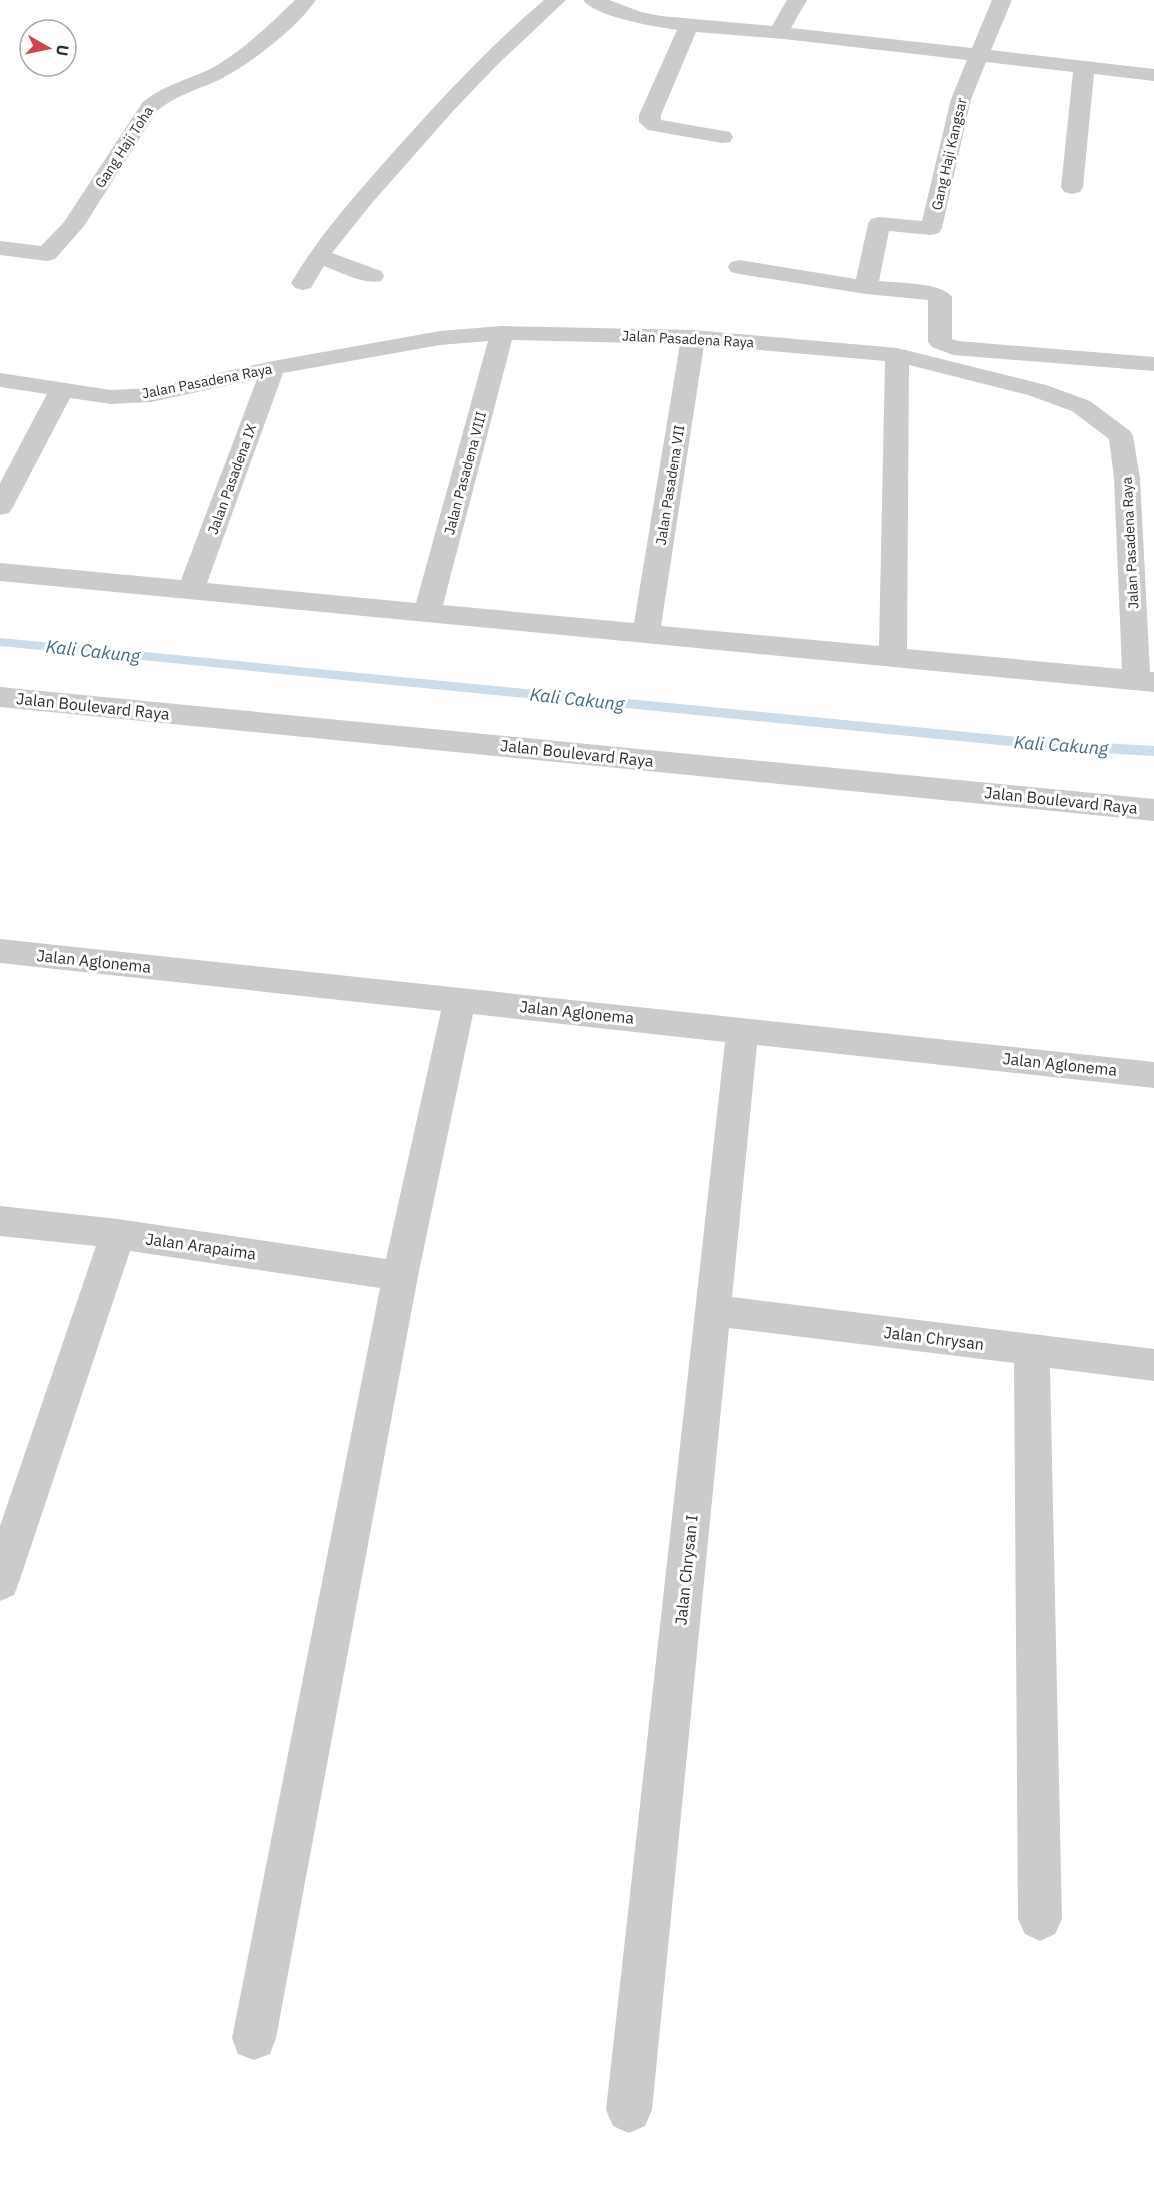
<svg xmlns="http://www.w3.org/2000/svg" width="1154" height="2194" viewBox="0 0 1154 2194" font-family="'IBM Plex Sans',sans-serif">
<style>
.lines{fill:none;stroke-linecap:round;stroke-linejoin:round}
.stream{fill:#ccdce8;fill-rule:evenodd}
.street{fill:#cbcbcb;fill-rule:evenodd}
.labels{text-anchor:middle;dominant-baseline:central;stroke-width:6;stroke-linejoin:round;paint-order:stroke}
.far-street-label{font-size:14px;fill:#2e2e2e;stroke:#fff}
.street-label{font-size:16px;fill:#2e2e2e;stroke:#fff}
.water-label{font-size:18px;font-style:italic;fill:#456d88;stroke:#fff}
</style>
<rect width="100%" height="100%" fill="#fff"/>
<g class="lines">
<polygon class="stream" points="0,638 1050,740 1154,746 1154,756 1050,750 0,646"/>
<g class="street">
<path d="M 295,0 L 316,0 C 297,28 249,65 219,80 C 197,90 176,95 157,111 L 84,226 L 55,259 L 47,261 L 0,255 L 0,241 L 41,246 L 64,222 L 142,103 C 163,85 188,80 212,68 C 244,50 269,25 295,0 Z"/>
<path d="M 544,0 L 566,0 L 496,66 L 454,110 L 371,204 L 332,253 L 381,271 L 384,276 L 381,281 C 363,285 341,272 324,266 L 311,288 L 303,290 L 295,288 L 291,283 C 318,237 353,198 389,157 C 438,102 488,48 544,0 Z"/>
<path d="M 583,0 L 609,0 L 641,12 L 661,16 L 772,26 L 787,0 L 807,0 L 791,28 L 972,48 L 992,0 L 1012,0 L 991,50 L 1154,69 L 1154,81 L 1094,74 L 1083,187 L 1080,192 L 1072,194 L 1064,192 L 1061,187 L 1073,72 L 986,62 L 971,99 L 942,228 L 939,233 L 931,235 L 889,231 L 879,281 C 897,283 941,282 952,297 L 952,339 L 958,341 L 1154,357 L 1154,371 L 953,355 L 932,347 L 928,342 L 928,300 L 866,294 L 739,274 L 731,272 L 728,267 L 731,262 L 739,260 L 856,279 L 868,224 L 871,219 L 879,217 L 922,221 L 951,99 L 967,60 L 784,39 L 696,32 L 661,115 L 661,120 L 730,132 L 733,137 L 730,142 L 722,143 L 648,130 L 639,122 L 639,115 L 677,30 C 657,27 595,17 583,0 Z"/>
<path d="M 502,326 L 693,330 L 897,348 L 1046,385 L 1090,401 L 1130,431 L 1133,436 L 1140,478 L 1150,672 L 1154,672 L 1154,692 L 0,581 L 0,563 L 181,580 L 257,379 L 151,402 L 111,404 L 70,398 L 13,507 L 9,513 L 0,515 L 0,483 L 47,394 L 0,387 L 0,373 L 111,390 L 151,388 L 273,361 L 440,331 ZM 512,340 L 680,344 L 634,623 L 443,605 ZM 488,341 L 416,603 L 207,583 L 283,373 L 440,345 ZM 704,345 L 885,361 L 879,646 L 661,626 ZM 909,365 L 1028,395 L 1072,411 L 1109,439 L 1114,478 L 1122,669 L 907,649 Z"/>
<polygon points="0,687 1154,799 1154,821 0,707"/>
<polygon points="0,939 1154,1062 1154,1088 757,1045 732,1297 1154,1349 1154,1381 1050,1368 1062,1919 1055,1934 1040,1941 1025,1934 1018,1919 1014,1363 729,1328 652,2110 645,2126 629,2133 613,2126 606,2110 725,1042 473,1014 418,1276 276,2038 270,2054 254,2060 238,2054 232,2038 380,1288 130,1251 19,1582 14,1595 0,1601 0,1526 96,1246 0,1236 0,1206 118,1219 386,1259 441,1011 0,963"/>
</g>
</g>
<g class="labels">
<g class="far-street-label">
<text transform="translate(124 147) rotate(-57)">Gang Haji Toha</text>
<text transform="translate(949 154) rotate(-77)">Gang Haji Kangsar</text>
<text transform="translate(688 339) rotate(3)">Jalan Pasadena Raya</text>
<text transform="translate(207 381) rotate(-11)">Jalan Pasadena Raya</text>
<text transform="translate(465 473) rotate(-75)">Jalan Pasadena VIII</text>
<text transform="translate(232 479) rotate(-70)">Jalan Pasadena IX</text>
<text transform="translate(670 485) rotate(-81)">Jalan Pasadena VII</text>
<text transform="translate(1130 543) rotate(-93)">Jalan Pasadena Raya</text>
</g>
<g class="street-label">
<text transform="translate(93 706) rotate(6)">Jalan Boulevard Raya</text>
<text transform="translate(577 753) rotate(6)">Jalan Boulevard Raya</text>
<text transform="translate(1061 800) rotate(6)">Jalan Boulevard Raya</text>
<text transform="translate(94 961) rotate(6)">Jalan Aglonema</text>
<text transform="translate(577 1012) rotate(6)">Jalan Aglonema</text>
<text transform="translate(1060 1064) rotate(6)">Jalan Aglonema</text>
<text transform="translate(201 1246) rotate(8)">Jalan Arapaima</text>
<text transform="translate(934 1338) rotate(7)">Jalan Chrysan</text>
<text transform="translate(686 1570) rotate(-84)">Jalan Chrysan I</text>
</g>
<g class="water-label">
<text transform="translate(93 651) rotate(6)">Kali Cakung</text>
<text transform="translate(577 699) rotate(6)">Kali Cakung</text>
<text transform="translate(1061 745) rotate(4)">Kali Cakung</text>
</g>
</g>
<g transform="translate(48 48) rotate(99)"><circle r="28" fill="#ffffff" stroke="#ababab" stroke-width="1.5"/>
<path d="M0-4.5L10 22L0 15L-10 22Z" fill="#d2434c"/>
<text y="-9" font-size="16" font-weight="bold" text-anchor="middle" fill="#2e2e2e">U</text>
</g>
</svg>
